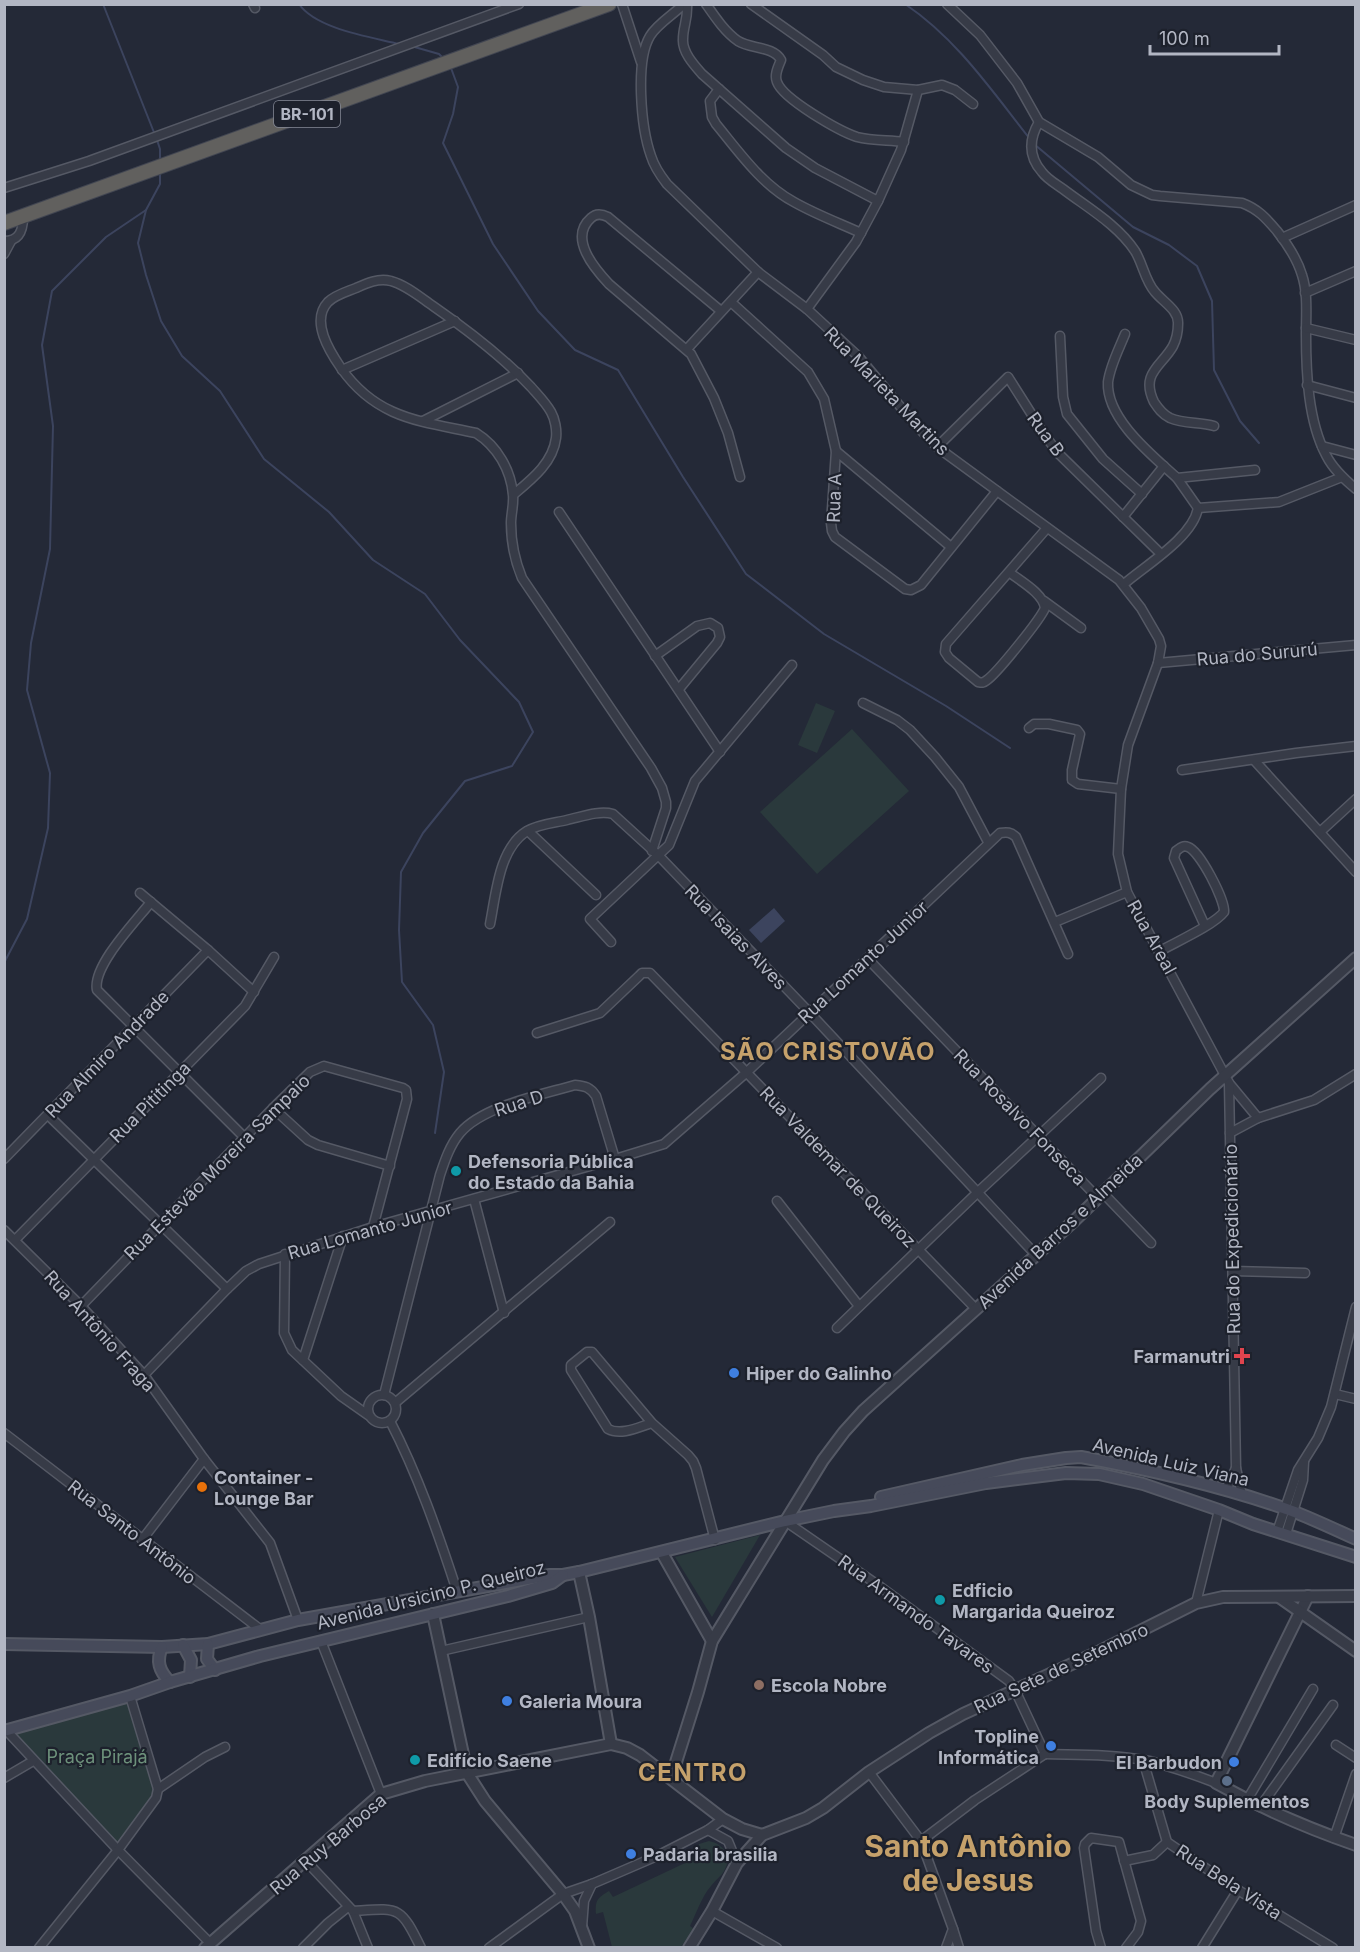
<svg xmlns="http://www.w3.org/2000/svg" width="1360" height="1952" viewBox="0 0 1360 1952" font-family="Inter,sans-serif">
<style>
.green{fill:#2a393c}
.water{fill:#3c445e}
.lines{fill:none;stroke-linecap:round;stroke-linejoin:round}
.stream{stroke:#3c445e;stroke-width:2}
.minor-casing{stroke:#555965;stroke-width:11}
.tertiary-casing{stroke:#555965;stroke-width:14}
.secondary-casing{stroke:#555965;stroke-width:14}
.trunk-casing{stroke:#424652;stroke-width:16}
.minor{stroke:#373b47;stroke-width:8}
.tertiary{stroke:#373b47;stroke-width:10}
.secondary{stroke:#464a5a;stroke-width:10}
.trunk{stroke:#61605e;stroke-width:14}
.culture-dot{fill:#0f9aa8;stroke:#1d212c;stroke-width:2}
.health-dot{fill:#e0444e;stroke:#1d212c;stroke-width:2}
.shop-dot{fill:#3f7fe0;stroke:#1d212c;stroke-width:2}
.food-dot{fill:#e8710a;stroke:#1d212c;stroke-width:2}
.education-dot{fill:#8d6e63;stroke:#1d212c;stroke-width:2}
.service-dot{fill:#5c6f8a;stroke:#1d212c;stroke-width:2}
.labels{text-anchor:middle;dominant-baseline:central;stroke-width:4.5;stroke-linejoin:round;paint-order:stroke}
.shield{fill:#1d212c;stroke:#858996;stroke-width:1.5}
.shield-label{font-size:16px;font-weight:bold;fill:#b2b6c3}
.street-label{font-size:18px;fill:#b2b6c3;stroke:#1d212c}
.poi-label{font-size:18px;font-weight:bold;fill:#b2b6c3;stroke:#1d212c;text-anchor:start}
.park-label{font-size:18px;fill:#6d917b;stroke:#1d212c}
.district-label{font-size:24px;font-weight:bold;letter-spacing:1.5px;fill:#c5a16b;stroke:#1d212c}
.town-label{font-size:30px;font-weight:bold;fill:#c5a16b;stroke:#1d212c}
</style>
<rect width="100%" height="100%" fill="#242937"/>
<g class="green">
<polygon points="816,703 835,711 817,753 798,745"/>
<polygon points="852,729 909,791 817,874 760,812"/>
<polygon points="760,1535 712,1617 675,1557"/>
<polygon points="130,1696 158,1789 118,1850 6,1730"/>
<path d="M 709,1841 C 719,1843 724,1848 729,1857 C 724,1876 722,1873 711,1886 C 702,1896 696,1914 690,1926 L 694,1929 L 681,1947 L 612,1947 L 603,1912 L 596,1914 C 595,1901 597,1898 609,1891 L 613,1897 L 685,1863 L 690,1861 L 699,1844 Z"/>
</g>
<polygon class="water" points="774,908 785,921 761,943 749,930"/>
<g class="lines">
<g class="stream">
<polyline points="103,4 155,135"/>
<path d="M 299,4 C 316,29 371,37 399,44"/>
<path d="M 905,4 C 957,39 992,91 1030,139"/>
<polyline points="411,46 439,54 444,59"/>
<polyline points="451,68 458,87 453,114 443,143 493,244 538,311 575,350 618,370 683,477 746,574 824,634 946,706 1010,748"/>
<polyline points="157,140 160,149 160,161"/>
<polyline points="1034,144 1133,227 1169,245 1197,266 1212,301 1214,370 1240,421 1259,443"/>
<polyline points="146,210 138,243 146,275 161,321 182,356 220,391 264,459 329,512 373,560 425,594 460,640 519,702 533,732 512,766 465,781 423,833 401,872 399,930 402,982 433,1025 444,1072 435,1133"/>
<polyline points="4,963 27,919 48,828 50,773 27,690 31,643 50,549 53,426 42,345 52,291 106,237 146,210 160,184 160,173"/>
</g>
<g class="minor-casing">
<g id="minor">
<polyline points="253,4 255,8"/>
<polyline points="622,4 641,62"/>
<path d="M 684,4 C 674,14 657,24 650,36 C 635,61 641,128 651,156 C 654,166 660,175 667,184 L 758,272 L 807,309 L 859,357 L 914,423 L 937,447 L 1119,580 L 1141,608 L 1159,639 L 1161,646 L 1158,663 L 1128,745 L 1121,789 L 1118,854 L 1127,892 L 1229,1083 L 1258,1118"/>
<path d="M 687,4 C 688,20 683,26 683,39 C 682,52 694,65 702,74 L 786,148 L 815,168 L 878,201"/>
<path d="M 706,4 C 715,17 725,32 738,41 C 751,49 773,46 781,60 C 778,67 774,75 777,82 C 783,99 839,131 857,137 C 872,141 888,140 904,142"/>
<polyline points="751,4 823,55 836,67 863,80 884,87 918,90 942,85 955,90 973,104"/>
<path d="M 947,4 L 980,35 L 1017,83 L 1039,122 L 1098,157 L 1131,185 L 1152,195 L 1160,196 L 1242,203 C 1258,209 1266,218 1277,231 C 1288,245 1297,258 1302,275 C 1308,293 1306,315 1306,334 C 1306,372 1308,421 1326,455 C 1333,469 1344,479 1356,489"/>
<path d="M 719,89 L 710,101 L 712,117 L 716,124 C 739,152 761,184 794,202 C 815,214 839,223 861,233"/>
<path d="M 1039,122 C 1029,139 1028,156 1042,172 C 1047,179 1056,184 1063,189 C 1088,208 1118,225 1135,251 C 1143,264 1145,281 1155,292 C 1163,302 1179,310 1178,324 C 1178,331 1176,340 1173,346 C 1162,366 1140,373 1154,402 C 1158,408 1162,414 1170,418 C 1184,424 1200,422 1214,426"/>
<polyline points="4,188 89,161 519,4"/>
<polyline points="1282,238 1356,205"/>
<path d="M 4,241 C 20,241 23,230 23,217"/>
<polyline points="4,254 11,241"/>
<polyline points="1305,293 1356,271"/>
<polyline points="731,302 808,372 824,399 836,451 831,523 832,531 835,537 905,589 911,590 921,585 997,491"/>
<polyline points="807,309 856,242 878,201 901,150 918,90"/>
<path d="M 721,311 L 608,217 C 602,214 596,213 591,218 C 568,238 595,269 609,284 L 691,354 L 714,398 L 728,433 L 740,477"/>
<polyline points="1306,328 1356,340"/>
<path d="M 1125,334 C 1119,349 1110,366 1108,382 C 1106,419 1153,456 1177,478 L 1255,470"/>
<polyline points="1060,336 1063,397 1067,414 1103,459 1142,494"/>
<polyline points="687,349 758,272"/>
<polyline points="342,370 455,321"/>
<polyline points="1307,385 1356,398"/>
<polyline points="423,421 518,373"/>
<polyline points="1322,446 1356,455"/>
<polyline points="937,447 1008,377 1046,437 1059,454 1161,554"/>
<polyline points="836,451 951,547"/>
<polyline points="1177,478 1198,508 1279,502 1342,477"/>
<path d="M 513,495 C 531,480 553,463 556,438 C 557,430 555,419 551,412 C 546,403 538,395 531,387 C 502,356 469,331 433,306 C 420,297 406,285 391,281 C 378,278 367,283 356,288 C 346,292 335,295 328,302 C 310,321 330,352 341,368 C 377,419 420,421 476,433 C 497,446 511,470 513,495 C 514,504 511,514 511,523 C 511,542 515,561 522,578 L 651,768 L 662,788 L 666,802 L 666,808 L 652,851"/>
<polyline points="559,512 720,752"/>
<polyline points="1123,517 1164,466"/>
<path d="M 1009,572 C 1020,581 1043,593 1045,608 C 1040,620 997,673 987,680 C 983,683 983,683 978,682 L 949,658 L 945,652 L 946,644 L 1047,528"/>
<path d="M 1124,584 C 1146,565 1193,537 1198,508"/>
<polyline points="1044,601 1081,628"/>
<polyline points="655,656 697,626 710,623 718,628 720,637 717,643 679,689"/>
<polyline points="1158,663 1356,645"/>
<polyline points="863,703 897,720 910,730 935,757 959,787 988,842"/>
<polyline points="1029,728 1034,724 1049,724 1077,730 1080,734 1072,770 1072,780 1078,784 1121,789"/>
<polyline points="1254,760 1356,872"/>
<polyline points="1182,770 1296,753 1356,746"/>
<polyline points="528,831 596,895"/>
<polyline points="1320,832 1356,799"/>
<polyline points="140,893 208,950 254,992"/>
<path d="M 151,902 C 136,921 92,966 97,990 L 244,1137"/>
<polyline points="1055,922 1127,892"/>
<path d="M 490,924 C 496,894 499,848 527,831 C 539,824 554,823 567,820 C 581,817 599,810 613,814 L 659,856 L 809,1012 L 1036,1255"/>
<polyline points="611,942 590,919 669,845 695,781 792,665"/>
<path d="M 1160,951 C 1176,942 1214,925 1224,912 C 1225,900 1200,851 1188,847 C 1183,845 1180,848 1176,851 L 1174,858 L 1205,926"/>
<polyline points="867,958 1098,1198"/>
<polyline points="537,1033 600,1013 639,976 642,973 650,973 976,1309"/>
<polyline points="1229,1083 1236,1468 1242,1495"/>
<polyline points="273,1108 308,1140 318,1145 390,1166"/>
<polyline points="48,1115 227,1289"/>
<polyline points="1230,1133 1258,1118 1314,1100 1356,1074"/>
<polyline points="4,1159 208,950"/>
<polyline points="1103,1193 1151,1243"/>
<polyline points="474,1199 504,1313"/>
<polyline points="777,1201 859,1306"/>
<polyline points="4,1230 81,1306 144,1375 204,1459 270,1543 298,1620"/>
<polyline points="15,1240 245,1006 274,957"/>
<polyline points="285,1254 284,1333 292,1350 341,1396 368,1415"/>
<polyline points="1233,1271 1305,1273"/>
<polyline points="81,1306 273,1108 310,1072 324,1066 403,1088 406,1090 407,1099 373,1227"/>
<polyline points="837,1328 978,1192 1101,1078"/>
<polyline points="303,1360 343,1236"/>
<path d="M 144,1375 L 227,1289 L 246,1271 L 259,1264 L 373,1227 L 615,1159 L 664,1144 L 747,1072 L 1000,833 C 1007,832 1011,832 1016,837 L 1068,954"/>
<polyline points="1335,1394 1356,1399"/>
<circle cx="382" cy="1409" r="14"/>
<path d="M 384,1395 L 440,1175 C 445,1160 450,1145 460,1133 C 483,1106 541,1095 575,1085 C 585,1086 590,1087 596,1096 L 615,1159"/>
<polyline points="395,1403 610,1222"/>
<path d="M 390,1421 C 418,1475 438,1533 457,1591"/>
<path d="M 652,1423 C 639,1427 621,1436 608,1429 L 571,1370 L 571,1365 L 587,1352 L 592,1352 L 652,1423 L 688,1455 L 693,1461 L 696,1468 L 715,1540"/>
<polyline points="4,1433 261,1630"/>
<polyline points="1226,1490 1236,1468"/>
<polyline points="785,1521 875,1583 1009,1681 1015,1690 1045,1754"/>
<polyline points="1277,1532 1298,1470 1318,1438 1331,1407 1356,1307"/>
<polyline points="1286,1534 1303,1480 1304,1462"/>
<polyline points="142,1540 204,1459"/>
<polyline points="1196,1603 1219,1510"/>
<polyline points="321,1641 381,1794"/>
<polyline points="441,1651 589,1617"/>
<polyline points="6,1730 118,1850 210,1943"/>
<polyline points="1336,1745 1356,1758"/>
<path d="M 1045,1754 C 1078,1755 1111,1754 1144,1760 C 1169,1765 1192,1774 1216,1783"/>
<polyline points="1143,1760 1167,1842 1238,1890 1333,1948"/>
<polyline points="869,1772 921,1841 953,1929 946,1948"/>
<polyline points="4,1778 33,1761"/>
<polyline points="158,1789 205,1757 225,1747"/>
<polyline points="1247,1800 1313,1689"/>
<polyline points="1260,1807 1333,1705"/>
<polyline points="708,1830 728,1841 737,1863"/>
<polyline points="1334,1838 1356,1774"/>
<polyline points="921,1841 975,1800 1045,1754"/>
<polyline points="306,1861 353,1911 368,1948"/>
<polyline points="1124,1861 1153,1855 1167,1842"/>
<path d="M 353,1911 C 399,1908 400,1905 421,1948"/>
<polyline points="712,1911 777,1948"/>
<polyline points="582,1927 584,1901 592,1884"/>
<polyline points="953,1929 959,1948"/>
<polyline points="39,1948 118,1850 156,1798 158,1789 130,1696"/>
<polyline points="303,1948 328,1923 348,1907"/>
<polyline points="489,1948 563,1894 592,1884 657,1856 708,1830 723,1819"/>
<polyline points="1101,1948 1096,1931 1084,1848 1085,1844 1091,1838 1119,1842 1141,1921 1138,1932 1126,1948"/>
<polyline points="1202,1948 1238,1890"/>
</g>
</g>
<g class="tertiary-casing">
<g id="tertiary">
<polyline points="662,1553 712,1641"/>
<polyline points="579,1572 589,1617 611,1744"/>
<path d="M 1308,1596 L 1216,1783 C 1261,1808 1307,1828 1356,1845"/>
<polyline points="1279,1597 1356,1651"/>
<polyline points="433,1614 467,1773 485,1801 563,1894 575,1911 589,1948"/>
<polyline points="671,1778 698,1692 712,1641 823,1460 844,1432 863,1411 1074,1221 1210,1089 1356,958"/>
<polyline points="205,1948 381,1794 425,1781 611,1744 627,1748 640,1755 723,1819 742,1829 762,1835"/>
<polyline points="689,1948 712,1911 737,1863 762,1835 806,1818 823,1808 869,1772 929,1733 963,1714 1100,1651 1196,1603 1223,1597 1356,1596"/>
</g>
</g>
<g class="secondary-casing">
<g id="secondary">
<path d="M 881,1497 L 1022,1465 L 1066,1458 L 1081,1457 C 1152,1470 1223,1486 1292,1511 C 1313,1519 1334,1529 1356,1539"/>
<polyline points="4,1644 162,1647 208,1644 298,1620 550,1575 563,1575 579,1572 785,1521 834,1511 871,1506 986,1483 1066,1473 1099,1474 1143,1484 1219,1510 1253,1524 1356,1557"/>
<polyline points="208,1644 207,1659 215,1670"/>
<polyline points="183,1645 191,1660 190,1677"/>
<path d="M 162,1647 C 156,1661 159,1671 170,1682"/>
<polyline points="4,1731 130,1696 170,1682 260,1656 508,1596 552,1583 563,1575"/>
</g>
</g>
<g class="trunk-casing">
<polyline id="trunk" points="4,223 609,4"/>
</g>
<use href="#minor" class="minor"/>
<use href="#tertiary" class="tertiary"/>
<use href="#secondary" class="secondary"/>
<use href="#trunk" class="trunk"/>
</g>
<g class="culture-dot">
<circle cx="456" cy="1171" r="6"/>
<circle cx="940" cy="1600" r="6"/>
<circle cx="415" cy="1760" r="6"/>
</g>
<path class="health-dot" d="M1239 1347h6v6h6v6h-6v6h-6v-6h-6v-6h6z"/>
<g class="shop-dot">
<circle cx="734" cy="1373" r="6"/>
<circle cx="507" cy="1701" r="6"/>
<circle cx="1051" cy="1746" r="6"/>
<circle cx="1234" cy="1762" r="6"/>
<circle cx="631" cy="1854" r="6"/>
</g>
<circle class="food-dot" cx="202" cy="1487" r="6"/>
<circle class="education-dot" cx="759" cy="1685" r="6"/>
<circle class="service-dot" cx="1227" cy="1781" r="6"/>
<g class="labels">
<rect class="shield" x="274" y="101" width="66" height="26" rx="4.5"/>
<g class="shield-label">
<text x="307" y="114">BR-101</text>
</g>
<g class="street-label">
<text transform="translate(887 391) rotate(46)">Rua Marieta Martins</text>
<text transform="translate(1046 434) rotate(54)">Rua B</text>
<text transform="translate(834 498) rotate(-88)">Rua A</text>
<text transform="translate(1257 654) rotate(-5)">Rua do Sururú</text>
<text transform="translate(736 937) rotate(46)">Rua Isaias Alves</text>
<text transform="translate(1152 937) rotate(61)">Rua Areal</text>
<text transform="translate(863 962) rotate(-43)">Rua Lomanto Junior</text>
<text transform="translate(107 1054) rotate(-46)">Rua Almiro Andrade</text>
<text transform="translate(150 1102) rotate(-45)">Rua Pititinga</text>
<text transform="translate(519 1103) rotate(-18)">Rua D</text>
<text transform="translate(1020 1117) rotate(46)">Rua Rosalvo Fonseca</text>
<text transform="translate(217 1167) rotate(-45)">Rua Estevão Moreira Sampaio</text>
<text transform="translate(838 1167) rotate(46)">Rua Valdemar de Queiroz</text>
<text transform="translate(370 1230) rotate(-16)">Rua Lomanto Junior</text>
<text transform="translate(1060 1231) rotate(-43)">Avenida Barros e Almeida</text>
<text transform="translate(1232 1239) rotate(-91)">Rua do Expedicionário</text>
<text transform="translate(100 1331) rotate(48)">Rua Antônio Fraga</text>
<text transform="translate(1171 1462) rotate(13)">Avenida Luiz Viana</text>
<text transform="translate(132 1532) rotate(38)">Rua Santo Antônio</text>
<text transform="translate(431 1595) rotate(-14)">Avenida Ursicino P. Queiroz</text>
<text transform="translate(916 1614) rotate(36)">Rua Armando Tavares</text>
<text transform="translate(1061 1668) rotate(-25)">Rua Sete de Setembro</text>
<text transform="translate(328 1844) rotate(-40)">Rua Ruy Barbosa</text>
<text transform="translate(1229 1882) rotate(33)">Rua Bela Vista</text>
</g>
<g class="poi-label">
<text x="468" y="1161">Defensoria Pública<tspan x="468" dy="21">do Estado da Bahia</tspan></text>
<text x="1230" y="1356" text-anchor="end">Farmanutri</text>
<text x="746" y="1373">Hiper do Galinho</text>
<text x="214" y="1477">Container -<tspan x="214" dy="21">Lounge Bar</tspan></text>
<text x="952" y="1590">Edficio<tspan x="952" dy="21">Margarida Queiroz</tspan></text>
<text x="771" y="1685">Escola Nobre</text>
<text x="519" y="1701">Galeria Moura</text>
<text x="1039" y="1736" text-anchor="end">Topline<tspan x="1039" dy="21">Informática</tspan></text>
<text x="427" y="1760">Edifício Saene</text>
<text x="1222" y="1762" text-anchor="end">El Barbudon</text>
<text x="1227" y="1801" text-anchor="middle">Body Suplementos</text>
<text x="643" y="1854">Padaria brasilia</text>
</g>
<g class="park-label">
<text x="97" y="1756">Praça Pirajá</text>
</g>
<g class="district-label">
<text x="828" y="1051">SÃO CRISTOVÃO</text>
<text x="693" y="1772">CENTRO</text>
</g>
<g class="town-label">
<text x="968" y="1846">Santo Antônio<tspan x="968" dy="34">de Jesus</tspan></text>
</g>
</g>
<rect width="1360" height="1952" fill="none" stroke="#b2b6c3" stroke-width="12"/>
<path d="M1150 45v9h129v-9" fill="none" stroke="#b2b6c3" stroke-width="3"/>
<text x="1159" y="45" font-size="18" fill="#b2b6c3" stroke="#1d212c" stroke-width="4.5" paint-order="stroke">100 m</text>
</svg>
